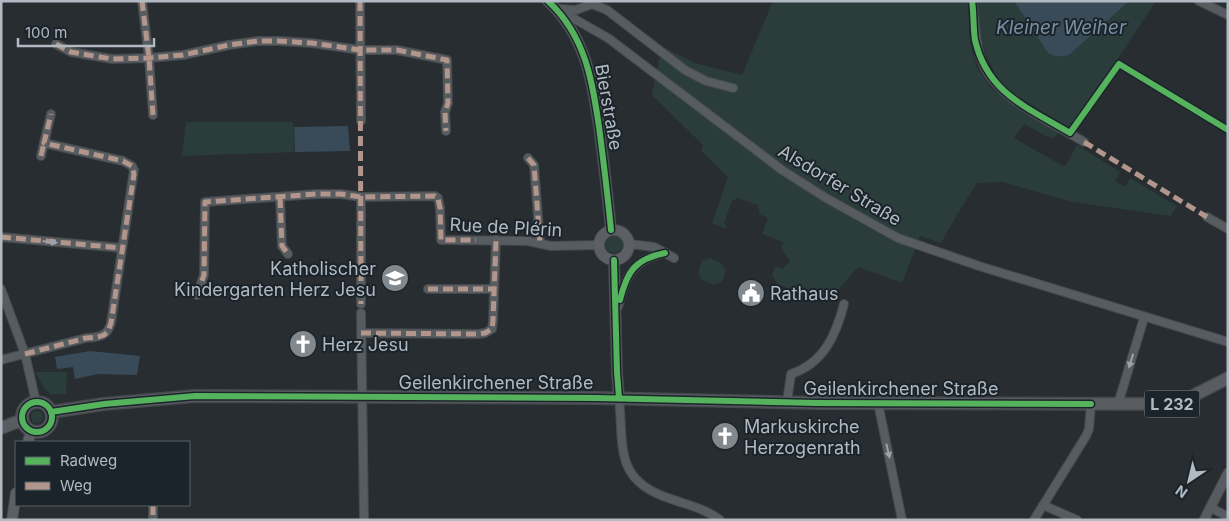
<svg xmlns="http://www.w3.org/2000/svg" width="1229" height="521" viewBox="0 0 1229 521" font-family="Inter,sans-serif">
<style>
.green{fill:#2b3d3b}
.water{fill:#394b58}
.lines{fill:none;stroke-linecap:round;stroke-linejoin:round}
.minor-casing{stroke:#45494c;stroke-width:10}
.tertiary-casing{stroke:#45494c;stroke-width:11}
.secondary-casing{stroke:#45494c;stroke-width:12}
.primary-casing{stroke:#454a4e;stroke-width:14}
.minor{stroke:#575c60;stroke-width:8}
.tertiary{stroke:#575c60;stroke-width:9}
.secondary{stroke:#5c5f64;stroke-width:10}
.primary{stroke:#595d62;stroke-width:11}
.quiet{stroke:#b2968c;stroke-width:5;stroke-dasharray:10 5;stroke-linecap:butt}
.cycleway-casing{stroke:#1c242b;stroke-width:9}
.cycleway{stroke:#56b35d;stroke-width:6}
.oneway{fill:#9aa2aa}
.labels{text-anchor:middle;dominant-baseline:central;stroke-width:4;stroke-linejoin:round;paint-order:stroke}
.shield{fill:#1c242b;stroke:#848d95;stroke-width:1}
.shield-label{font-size:16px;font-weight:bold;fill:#b1bac2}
.street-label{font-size:18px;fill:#b1bac2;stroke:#1c242b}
.poi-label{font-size:18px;fill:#b1bac2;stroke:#1c242b;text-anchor:start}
.water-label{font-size:19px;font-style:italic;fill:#768fa2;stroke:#1c242b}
</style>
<rect width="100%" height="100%" fill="#282d31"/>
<g class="green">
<polygon points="773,1 968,1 970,42 977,68 991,88 1024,112 1059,133 1053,138 1046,136 1024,124 1014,138 1063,166 1066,165 1077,145 1120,172 1115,181 1125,187 1130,178 1177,206 1171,216 1073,202 1003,182 977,183 958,213 941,243 920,236 902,283 858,267 832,297 808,299 805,294 777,284 772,275 775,267 783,269 790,261 781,248 783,242 762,234 768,218 759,214 760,212 757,205 738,198 732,201 724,222 727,229 712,223 728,177 701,151 703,145 652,95 662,46 694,63 742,75"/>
<polygon points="975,1 1156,1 1084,110 1069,128 1008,90 999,82 985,53 979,30"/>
<polygon points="186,122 293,122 294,152 182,156"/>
<circle cx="614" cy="244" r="9"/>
<polygon points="710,258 721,263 726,271 722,281 714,285 702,280 698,272 702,261"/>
<polygon points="35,372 67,372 66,394 50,394 44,388"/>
<circle cx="37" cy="417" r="6"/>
</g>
<g class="water">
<path d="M 1014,1 L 1129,1 L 1069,55 C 1060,57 1056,57 1048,53 Z"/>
<polygon points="348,126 350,151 295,152 294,127"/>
<polygon points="90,351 140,356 137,375 98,374 75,379 73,367 57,369 55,357"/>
</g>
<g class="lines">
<g class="minor-casing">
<g id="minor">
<polyline points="142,1 149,58 153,115"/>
<polyline points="360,1 361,121"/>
<path d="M 972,1 C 976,22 974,42 982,62 C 996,99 1052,122 1084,142"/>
<polyline points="1199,1 1228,15"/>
<polyline points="557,9 608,38 782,170 826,198 898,238 979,266 1228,342"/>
<polyline points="560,9 576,10 592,4 607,10 685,70 706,81 733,88"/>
<polyline points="56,44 71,52 112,59 149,58 183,55 229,45 258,41 279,41 312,43 360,50 397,50 447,60 448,103 445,112 446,131"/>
<polyline points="41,156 44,143"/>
<polyline points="528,158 534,165 540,243"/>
<polyline points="280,198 282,246 288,254"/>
<polyline points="1207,217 1228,229"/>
<polyline points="1,237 122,248"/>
<polyline points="630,244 654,247 674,258"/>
<polyline points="1,289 25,354 36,402"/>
<polyline points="428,289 493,289"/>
<polyline points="197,295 204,275 205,202 317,194 341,194 361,197 435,196 438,198 440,208 441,240 528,241 551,246 599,245"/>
<polyline points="361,304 361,197"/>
<path d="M 618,307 C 626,276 631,260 665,253"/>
<polyline points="361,313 364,520"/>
<polyline points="361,333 478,334 485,333 492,329 493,321 496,240"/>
<path d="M 1,360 L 86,338 C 99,337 107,337 111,323 L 134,170 L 132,166 L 123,161 L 44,143 L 51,114"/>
<path d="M 619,398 C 624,448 614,481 671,499 C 688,505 706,509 720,520"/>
<path d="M 787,402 L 791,374 C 824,363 836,335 844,304"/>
<polyline points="878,403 902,520"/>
<polyline points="1118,404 1144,318"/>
<polyline points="153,505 153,520"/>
<polyline points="1043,505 1077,520"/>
<polyline points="1210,507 1228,517"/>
<polyline points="1034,520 1086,436 1089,429 1091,404"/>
</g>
</g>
<g class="tertiary-casing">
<polyline id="tertiary" points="1204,520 1228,473"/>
</g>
<g class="secondary-casing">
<g id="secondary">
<path d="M 548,1 C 587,37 593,85 600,134 C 604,166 608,198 611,230"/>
<circle cx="614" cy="245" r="15"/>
<polyline points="614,260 617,372 619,398"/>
<polyline points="28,442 31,431"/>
<polyline points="12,520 16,493"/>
</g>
</g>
<g class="primary-casing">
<g id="primary">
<circle cx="37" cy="417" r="15"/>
<polyline points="51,412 104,404 195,396 597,398 817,403 1165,404 1183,401 1228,378"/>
<polyline points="1,428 22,420"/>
</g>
</g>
<use href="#minor" class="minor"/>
<use href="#tertiary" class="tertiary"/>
<use href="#secondary" class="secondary"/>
<use href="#primary" class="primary"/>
<g class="quiet">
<polyline points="142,1 149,58 153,115"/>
<polyline points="360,1 361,304"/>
<polyline points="56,44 71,52 112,59 149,58 183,55 229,45 258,41 279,41 312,43 360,50 397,50 447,60 448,103 445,112 446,131"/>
<polyline points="1084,142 1207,217"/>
<polyline points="41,156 44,143"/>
<polyline points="528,158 534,165 540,243"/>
<polyline points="280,198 282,246 288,254"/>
<polyline points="1,237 122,248"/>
<polyline points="428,289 493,289"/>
<polyline points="197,295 204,275 205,202 317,194 341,194 361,197 435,196 438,198 440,208 441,240 476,240"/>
<polyline points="361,333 478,334 485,333 492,329 493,321 496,240"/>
<polyline points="25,354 86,338 98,337 104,335 108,331 111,323 134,174 132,166 123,161 44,143 51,114"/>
<polyline points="153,505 153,520"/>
</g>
<g class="cycleway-casing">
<g id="cycleway">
<path d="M 548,1 C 587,37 593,85 600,134 C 604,166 608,198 611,230"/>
<path d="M 972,1 C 974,14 973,27 975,40 C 987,93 1028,108 1070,133 L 1119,64 L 1228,130"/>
<polyline points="614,260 617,372 619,398"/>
<path d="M 620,300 C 627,271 635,259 665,253"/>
<circle cx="37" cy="417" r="15"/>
<polyline points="51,412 104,404 195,396 597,398 817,403 1091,404"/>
</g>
</g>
<use href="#cycleway" class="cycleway"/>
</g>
<defs><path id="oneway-solid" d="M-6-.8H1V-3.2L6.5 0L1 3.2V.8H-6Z" transform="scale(1.25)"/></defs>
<g class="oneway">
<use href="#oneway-solid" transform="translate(50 242) rotate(5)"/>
<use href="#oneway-solid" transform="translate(1131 361) rotate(107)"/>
<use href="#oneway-solid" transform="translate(888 451) rotate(77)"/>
</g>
<defs>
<g id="school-disc" transform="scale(1.4375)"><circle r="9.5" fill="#81898f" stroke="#1c242b"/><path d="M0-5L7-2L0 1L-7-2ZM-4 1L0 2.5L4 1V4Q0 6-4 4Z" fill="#fff"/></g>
<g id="civic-disc" transform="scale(1.4375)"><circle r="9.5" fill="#81898f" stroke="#1c242b"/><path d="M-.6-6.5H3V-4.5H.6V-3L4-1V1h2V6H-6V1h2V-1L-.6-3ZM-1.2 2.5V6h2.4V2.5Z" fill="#fff"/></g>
<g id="church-disc" transform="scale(1.4375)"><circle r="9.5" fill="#81898f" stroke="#1c242b"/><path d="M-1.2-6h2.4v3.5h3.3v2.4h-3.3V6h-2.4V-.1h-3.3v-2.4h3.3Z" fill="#fff"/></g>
</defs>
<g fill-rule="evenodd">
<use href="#school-disc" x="395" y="278"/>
<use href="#civic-disc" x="751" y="293"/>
<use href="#church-disc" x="303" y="344"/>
<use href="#church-disc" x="725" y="436"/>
</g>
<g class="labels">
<rect class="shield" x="1144.5" y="390.5" width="55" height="27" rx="4"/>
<g class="shield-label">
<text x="1172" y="404">L 232</text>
</g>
<g class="street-label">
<text transform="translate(609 107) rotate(80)">Bierstraße</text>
<text transform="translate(840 185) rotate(31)">Alsdorfer Straße</text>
<text transform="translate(506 227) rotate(3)">Rue de Plérin</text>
<text x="496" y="382">Geilenkirchener Straße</text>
<text x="901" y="388">Geilenkirchener Straße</text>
</g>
<g class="poi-label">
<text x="376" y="268" text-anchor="end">Katholischer<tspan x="376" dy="21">Kindergarten Herz Jesu</tspan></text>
<text x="770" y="293">Rathaus</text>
<text x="322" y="344">Herz Jesu</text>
<text x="744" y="426">Markuskirche<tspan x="744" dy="21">Herzogenrath</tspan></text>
</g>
<g class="water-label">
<text x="1061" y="27">Kleiner Weiher</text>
</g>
</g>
<rect width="1229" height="521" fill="none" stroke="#b1bac2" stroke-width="5"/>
<rect x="15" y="441" width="175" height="65" fill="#1c242b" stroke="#586067"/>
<rect x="25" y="457" width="25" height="8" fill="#56b35d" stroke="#586067"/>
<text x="60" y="466" font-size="15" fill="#b1bac2">Radweg</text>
<rect x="25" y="482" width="25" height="8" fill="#b2968c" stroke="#586067"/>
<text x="60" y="491" font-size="15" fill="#b1bac2">Weg</text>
<g transform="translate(1189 481) rotate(215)" stroke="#1c242b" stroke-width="4" paint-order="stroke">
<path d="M0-4L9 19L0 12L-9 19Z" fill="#b1bac2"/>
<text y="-8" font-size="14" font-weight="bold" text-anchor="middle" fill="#b1bac2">N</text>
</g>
<path d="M18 38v8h136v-8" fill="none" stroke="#b1bac2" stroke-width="2.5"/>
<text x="25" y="38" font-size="15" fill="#b1bac2" stroke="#1c242b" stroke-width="4" paint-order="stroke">100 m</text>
</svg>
